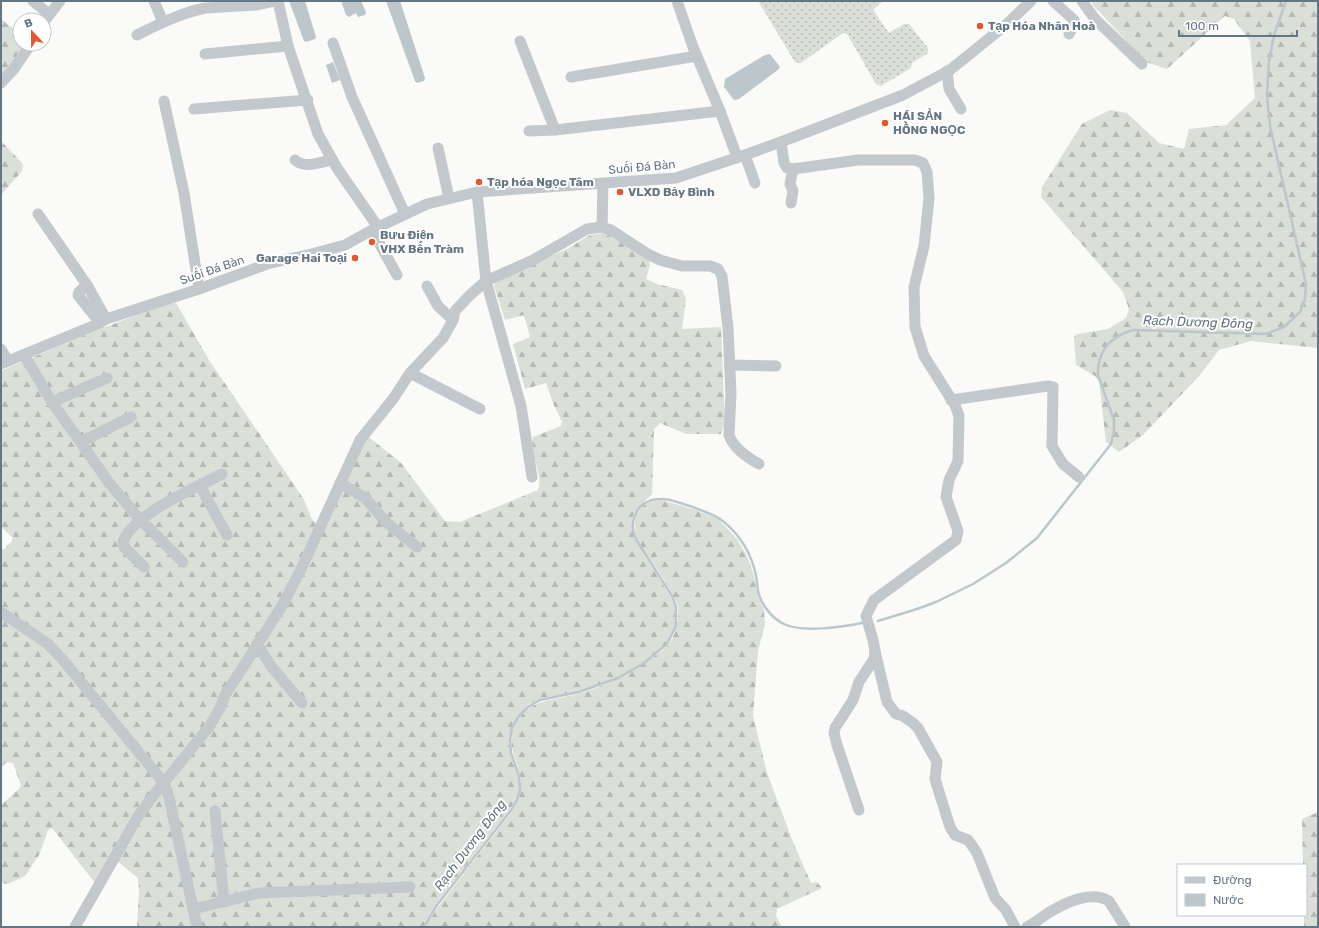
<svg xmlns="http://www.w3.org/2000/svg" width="1319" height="928" viewBox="0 0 1319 928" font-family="Rubik,sans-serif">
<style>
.grass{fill:url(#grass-dots)}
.forest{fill:url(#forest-firs)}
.water{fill:#bbc7cb}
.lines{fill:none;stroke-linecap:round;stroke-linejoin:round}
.stream{stroke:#bbc7cb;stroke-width:2.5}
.minor{stroke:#c3c8cc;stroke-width:11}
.poi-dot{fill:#e4572e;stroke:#fff;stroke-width:1.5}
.labels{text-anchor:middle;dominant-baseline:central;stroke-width:4;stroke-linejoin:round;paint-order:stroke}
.poi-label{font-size:12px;font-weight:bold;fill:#657683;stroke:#fff;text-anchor:start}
.street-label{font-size:12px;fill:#657683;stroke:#fff}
.water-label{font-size:13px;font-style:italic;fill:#60757c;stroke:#fff}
</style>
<defs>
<pattern id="grass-dots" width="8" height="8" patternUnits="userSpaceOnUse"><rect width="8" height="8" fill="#dadfd7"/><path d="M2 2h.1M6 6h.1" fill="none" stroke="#b4b9b4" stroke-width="1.8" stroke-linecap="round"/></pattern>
<pattern id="forest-firs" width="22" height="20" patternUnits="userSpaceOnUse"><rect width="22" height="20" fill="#dadfd7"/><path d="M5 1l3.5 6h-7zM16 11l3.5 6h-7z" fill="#b4b9b4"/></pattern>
</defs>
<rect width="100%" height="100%" fill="#fafaf8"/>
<polygon class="grass" points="758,1 883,1 873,10 889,33 904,24 909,24 928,48 928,53 912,63 911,68 881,86 876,84 847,34 843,33 801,63 795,62"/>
<g class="forest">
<polygon points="1093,1 1318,1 1318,348 1251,341 1219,350 1200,375 1143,435 1119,452 1106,442 1099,381 1095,376 1076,365 1074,336 1078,334 1108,329 1126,318 1129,309 1123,292 1041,197 1042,187 1082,124 1110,110 1127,113 1159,143 1184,149 1189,129 1226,125 1255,98 1250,41 1234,19 1225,16 1167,69 1146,62 1092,4"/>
<polygon points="1,19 20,34 20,44 25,44 1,79"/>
<polygon points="1,141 23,164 22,171 1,195"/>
<path d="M 605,233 L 649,259 L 650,265 L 646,279 L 657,284 L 682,290 L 686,299 L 682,329 L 721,327 L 725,423 L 721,434 L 686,434 L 660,423 L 654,429 L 652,494 C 647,500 642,502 638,508 C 629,518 631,530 636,541 L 670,596 L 675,607 L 675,626 L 667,644 L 644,662 L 619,677 L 580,691 L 540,699 L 528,705 L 519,715 L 512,726 L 509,739 L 510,753 L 518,776 L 519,788 L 516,799 L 511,808 L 436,904 L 423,927 L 137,927 L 139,890 L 138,878 L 118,862 L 95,883 L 52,828 L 48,830 L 39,855 L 25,876 L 8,884 L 1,883 L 1,805 L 19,789 L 21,785 L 13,763 L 7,762 L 1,767 L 1,549 L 4,549 L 12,541 L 12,537 L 1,527 L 1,371 L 87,334 L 163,305 L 176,303 L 209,360 L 303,498 L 312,519 L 322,529 L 365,438 L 370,438 L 401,463 L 445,521 L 460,522 L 538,490 C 544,474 529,456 533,437 L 561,426 L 562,422 L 553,403 L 546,383 L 525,389 L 513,344 L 530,337 L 524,315 L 505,320 L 494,286 L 496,280 L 567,249 L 590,235 Z"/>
<path d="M 661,500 L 696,510 L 718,519 L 737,539 L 746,554 L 753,572 L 758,597 L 764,610 L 765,624 L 758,651 L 753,716 L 767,773 L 793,842 L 811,883 L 817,882 L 822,888 L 777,909 L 776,916 L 782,927 L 425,927 L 438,907 L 513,810 C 519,800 523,788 520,776 C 515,753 503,739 521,716 C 535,698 558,700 578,694 C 606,686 633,673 656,655 C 660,652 665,649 668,645 C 676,635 679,621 678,608 C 676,594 647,555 638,541 C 633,528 632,512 646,504 C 650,501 657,501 661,500 Z"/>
<polygon points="1318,812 1318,927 1304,927 1304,915 1306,915 1306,865 1303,865 1302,819"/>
</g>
<g class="water">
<polygon points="289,1 305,1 316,37 315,39 306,42 304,41"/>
<polygon points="341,1 361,1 366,12 365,15 358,17 356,13 349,17 346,15"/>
<polygon points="386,1 400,1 425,78 424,81 417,83 415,81"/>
<polygon points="770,54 780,67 779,69 739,99 734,100 724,87 725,79 765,55"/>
<polygon points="333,62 340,80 332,83 326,65"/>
</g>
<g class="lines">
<g class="stream">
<path d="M 878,621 L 917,609 L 936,602 L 973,584 L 1006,563 L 1037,538 L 1111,444 L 1114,431 L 1114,420 L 1098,375 C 1097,351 1111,336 1133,330 L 1266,334 L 1284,327 L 1300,312 L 1305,299 L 1306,284 L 1270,126 L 1267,95 L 1269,62 L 1274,35 L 1286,1"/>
<path d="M 424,927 L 437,905 L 512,809 L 517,800 L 520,789 L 519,776 L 511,753 L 510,740 L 512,728 L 519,716 L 528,707 L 540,700 L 579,692 L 618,678 L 644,663 L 667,644 L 676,626 L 676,607 L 672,596 L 637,541 C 632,530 631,524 636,513 C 640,503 651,499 661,499 C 671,498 711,513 720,519 C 727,524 735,532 740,539 C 747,548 752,560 755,571 C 757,579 757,588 759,595 C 763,607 773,619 784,624 C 802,633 842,627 862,623"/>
</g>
<g class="minor">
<polyline points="33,1 49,14"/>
<polyline points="154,1 163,22"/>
<polyline points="278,1 288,46 318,134 337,168 378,227"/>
<polyline points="677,1 693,47 720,111 737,157"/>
<polyline points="1053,1 1074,20 1075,23 1069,34"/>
<polyline points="1082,1 1095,19 1142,64"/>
<polyline points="44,22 60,1"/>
<path d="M 137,35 C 159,24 181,13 205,8 L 257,5 L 275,1"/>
<polyline points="520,41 555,130"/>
<polyline points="333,43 352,97 405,214"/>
<polyline points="205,54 288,46"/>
<polyline points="947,71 949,89 961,109"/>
<polyline points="571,77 697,56"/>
<polyline points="1,83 13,70 31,44"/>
<polyline points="164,101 184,193 199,289"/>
<polyline points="194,109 308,100"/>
<polyline points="529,131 555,130 720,111"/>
<polyline points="781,142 784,163 787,168 793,169 858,160 915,160 923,163 927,172 929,198 924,246 914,287 915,327 924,356 955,405 959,416 958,461 949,480 946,497 958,531 956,540 874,600 866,616 873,640 875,651 874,659 859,682 853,700 835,728 834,733 837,745 859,810"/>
<polyline points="438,148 449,198"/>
<polyline points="745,155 755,183"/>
<path d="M 295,160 C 305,169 321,162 332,160"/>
<polyline points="477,192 486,281 521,406 532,477"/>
<polyline points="791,203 793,191 790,184 793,169"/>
<polyline points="38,214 87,285 106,319"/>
<polyline points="602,227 603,183"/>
<polyline points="372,230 397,275"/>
<polyline points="87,285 79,292 78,295 100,323"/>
<polyline points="427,286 438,306 453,320"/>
<polyline points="1,349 8,361"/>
<polyline points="24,355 52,402 110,484 136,515 183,562"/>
<polyline points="1,364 100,323 106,319 199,289 270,263 308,255 345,245 372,230 427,204 477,192 676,178 745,155 794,137 903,95 950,70 1007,24 1031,1"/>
<polyline points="730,365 776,366"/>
<polyline points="410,373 480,409"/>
<polyline points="951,400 1048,386 1053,387 1052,446 1063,464 1079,477"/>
<polyline points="52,402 107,378"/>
<polyline points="81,442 131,417"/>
<polyline points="340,483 365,498 387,523 417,547"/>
<polyline points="200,486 227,535"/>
<path d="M 144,567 L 124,547 L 123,542 C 133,514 195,488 222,474"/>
<polyline points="1,612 48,644 63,660 164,783 169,797 197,927"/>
<polyline points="257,644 271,666 302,703"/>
<polyline points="875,651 887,702 896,714 903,716 913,723 918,728 937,762 935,779 950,827 955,835 968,840 971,844 977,853 995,898 1006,910 1015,927"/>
<polyline points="215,811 224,902"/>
<polyline points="193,909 259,893 410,887"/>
<path d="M 75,927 L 137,818 L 149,801 L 209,727 L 220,708 L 225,695 L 282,606 L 302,567 L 360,440 L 393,399 L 410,373 L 443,338 L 453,320 L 455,311 L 470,295 L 486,281 L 533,260 L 587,229 L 602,227 L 611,230 L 648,254 L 660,260 L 682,266 L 710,266 L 718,269 L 722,276 L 728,328 L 731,394 L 729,435 C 733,448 747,457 759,464"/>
<path d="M 1027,927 C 1035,923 1041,918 1048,913 C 1065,903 1090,890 1109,901 L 1125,927"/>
</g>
</g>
<g class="poi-dot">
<circle cx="980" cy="26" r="4"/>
<circle cx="885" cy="123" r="4"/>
<circle cx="479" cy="182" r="4"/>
<circle cx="620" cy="192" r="4"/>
<circle cx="372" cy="242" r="4"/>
<circle cx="355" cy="258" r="4"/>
</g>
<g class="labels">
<g class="poi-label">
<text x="988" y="26">Tạp Hóa Nhân Hoà</text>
<text x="893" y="116">HÁI SẢN<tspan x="893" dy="14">HỒNG NGỌC</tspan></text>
<text x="487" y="182">Tạp hóa Ngọc Tâm</text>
<text x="628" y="192">VLXD Bảy Bình</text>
<text x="380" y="235">Bưu Điện<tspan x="380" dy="14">VHX Bến Tràm</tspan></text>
<text x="347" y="258" text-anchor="end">Garage Hai Toại</text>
</g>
<g class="street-label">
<text transform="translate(642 167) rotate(-5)">Suối Đá Bàn</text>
<text transform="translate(212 270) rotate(-19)">Suối Đá Bàn</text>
</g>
<g class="water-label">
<text transform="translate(1198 322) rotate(2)">Rạch Dương Đông</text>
<text transform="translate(470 845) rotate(-53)">Rạch Dương Đông</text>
</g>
</g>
<rect width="1319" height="928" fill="none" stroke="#657683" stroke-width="4"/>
<rect x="1177" y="864" width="130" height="52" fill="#ffffff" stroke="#c1c8cd"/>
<rect x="1185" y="877" width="20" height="6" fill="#c3c8cc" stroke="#c1c8cd"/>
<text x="1213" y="884" font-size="12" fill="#657683">Đường</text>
<rect x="1185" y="894" width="20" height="12" fill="#bbc7cb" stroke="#c1c8cd"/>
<text x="1213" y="904" font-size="12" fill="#657683">Nước</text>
<g transform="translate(32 32) rotate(338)"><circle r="19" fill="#ffffff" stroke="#c1c8cd"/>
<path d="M0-3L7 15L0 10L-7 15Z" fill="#e4572e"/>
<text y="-6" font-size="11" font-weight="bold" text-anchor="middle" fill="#657683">B</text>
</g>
<path d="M1179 30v6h118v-6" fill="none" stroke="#657683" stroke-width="2"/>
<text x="1185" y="30" font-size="12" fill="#657683" stroke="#ffffff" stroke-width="3" paint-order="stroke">100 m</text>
</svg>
